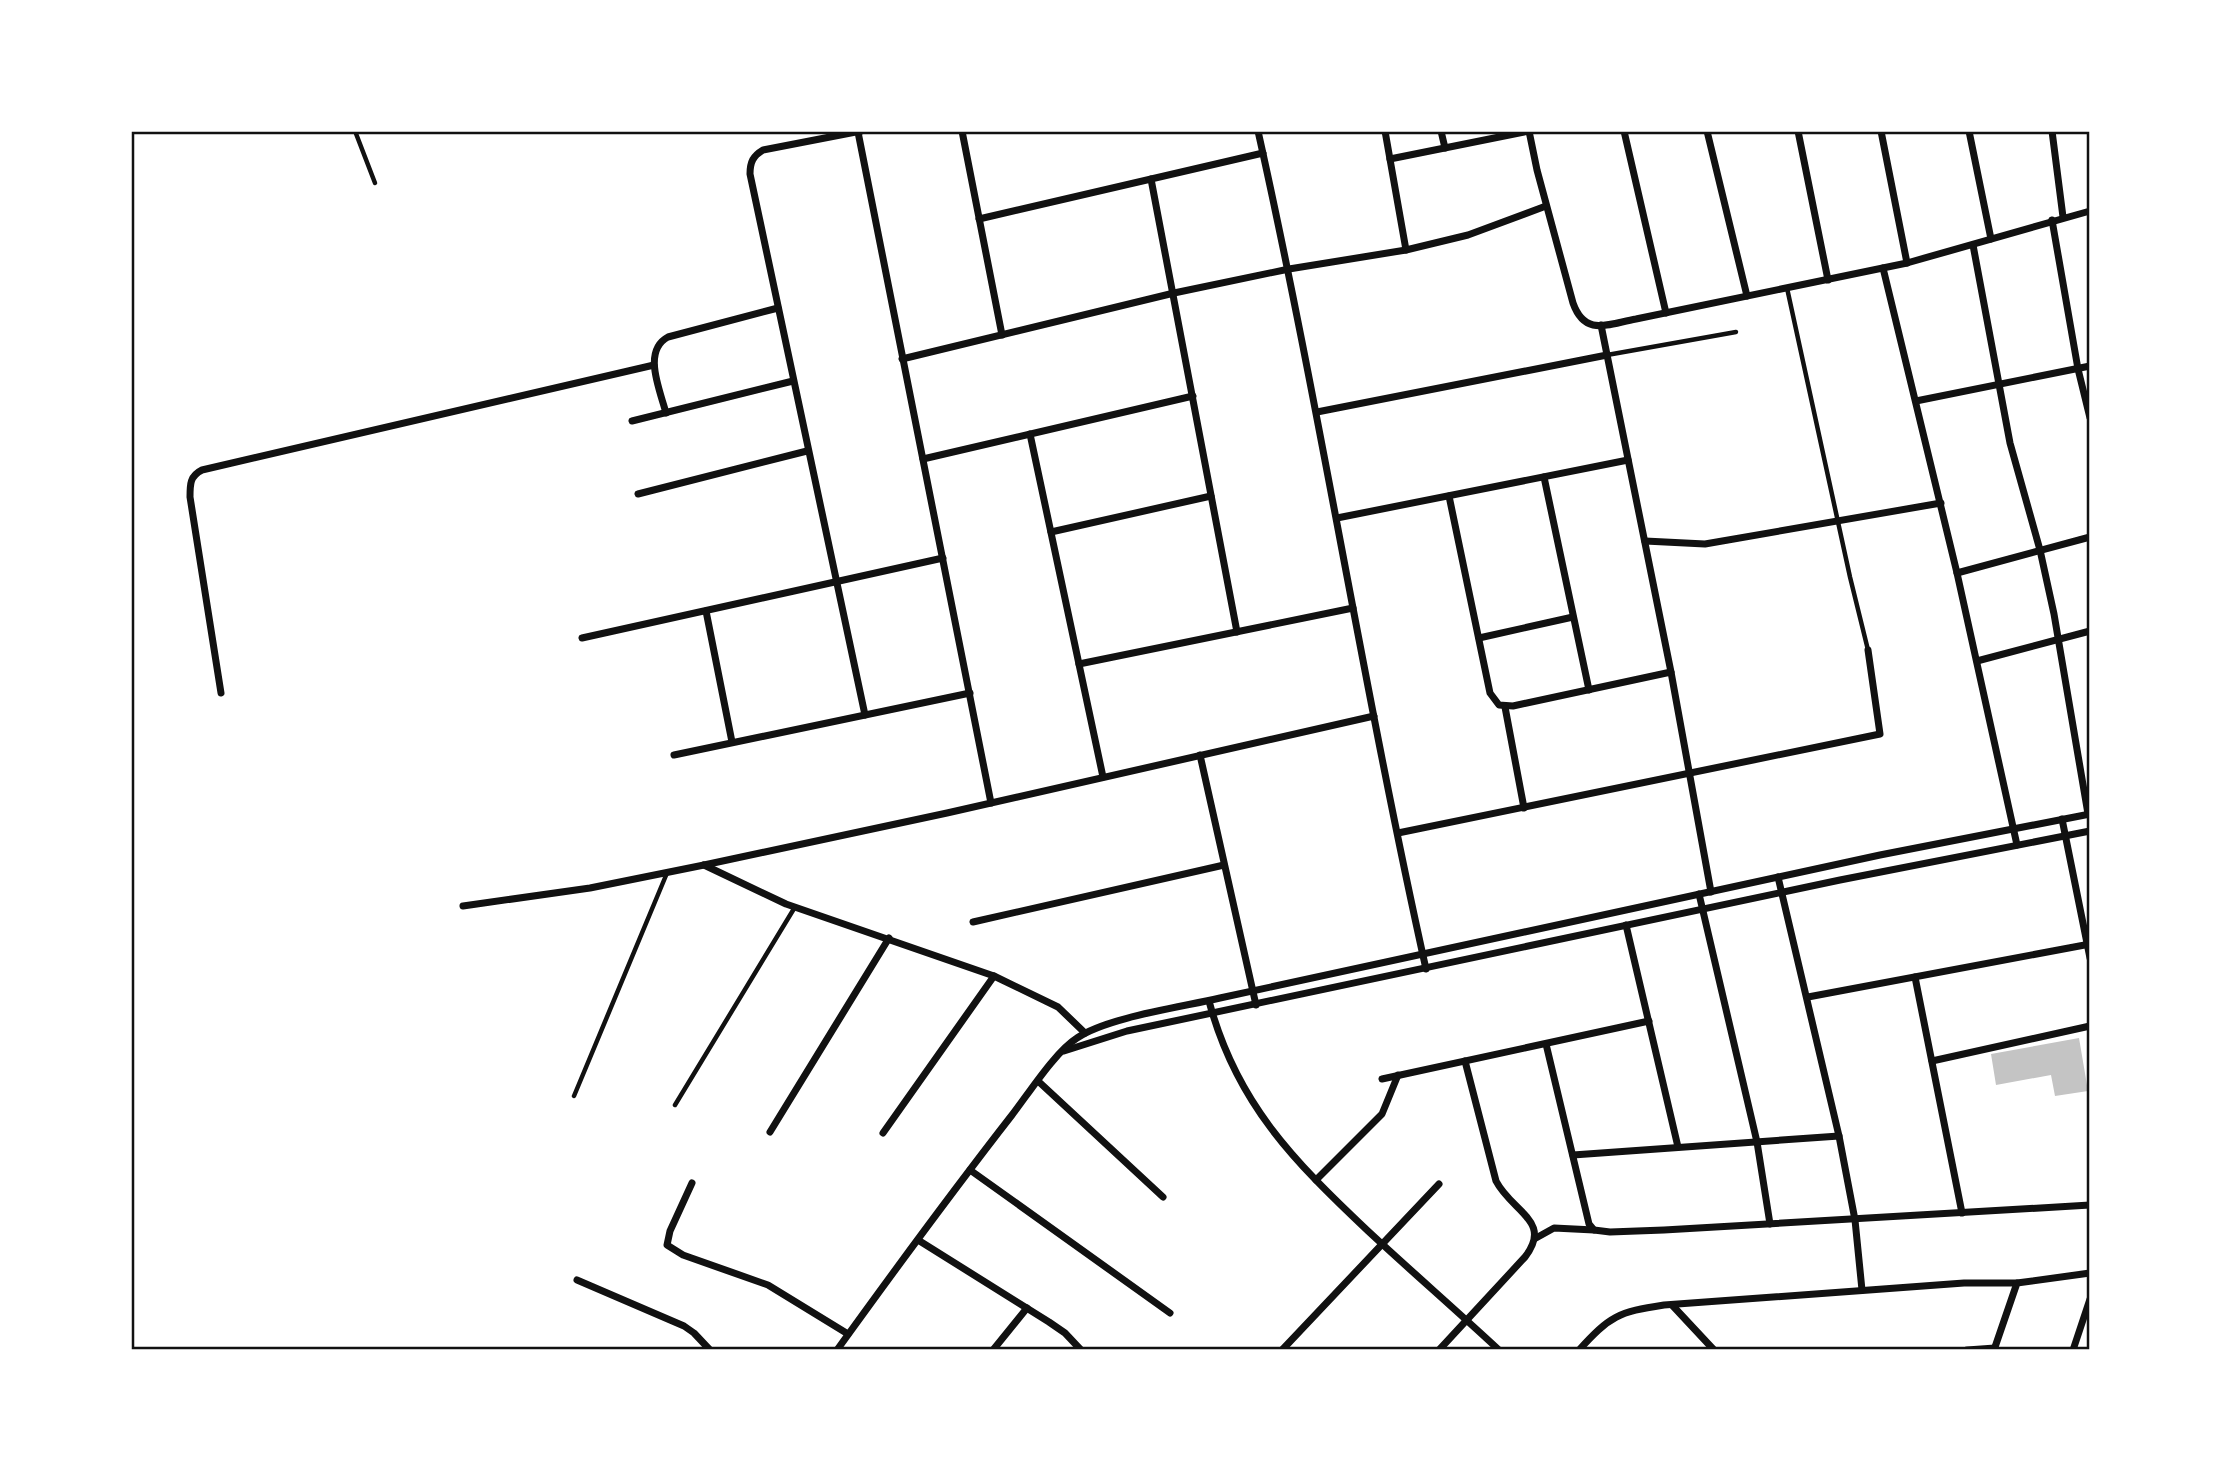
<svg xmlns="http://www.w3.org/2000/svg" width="2221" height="1481" viewBox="0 0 2221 1481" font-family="'Public Sans',sans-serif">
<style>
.building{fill:#c4c4c4}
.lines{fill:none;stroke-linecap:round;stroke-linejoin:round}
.service{stroke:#111;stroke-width:4.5}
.minor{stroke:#111;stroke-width:7}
.neatline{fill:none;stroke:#111;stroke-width:2.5}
</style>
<rect width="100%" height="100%" fill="#fff"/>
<polygon class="building" points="2079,1038 2088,1091 2055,1096 2051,1075 1996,1085 1991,1054"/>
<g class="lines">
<g class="service">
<polyline points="355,131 375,183"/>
<polyline points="1787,288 1850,577 1868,650"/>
<polyline points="1607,355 1736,332"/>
<polyline points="574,1096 667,873"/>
<polyline points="675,1105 795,907"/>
</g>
<g class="minor">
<path d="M 861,131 L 763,150 C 753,156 750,162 750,174 L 865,715"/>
<polyline points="962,131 1002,335"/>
<path d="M 1258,131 C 1320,409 1364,691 1426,969"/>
<polyline points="1385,131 1406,250"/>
<polyline points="1441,131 1445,148"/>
<polyline points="1624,131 1666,313"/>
<polyline points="1707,131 1747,296"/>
<polyline points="1798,131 1828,280"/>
<polyline points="1881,131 1907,263"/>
<polyline points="1969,131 1991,239"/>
<polyline points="2052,131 2063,217"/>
<polyline points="858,132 991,803"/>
<path d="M 1390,159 L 1529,131 L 1537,170 L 1573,303 C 1585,337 1608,324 1636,319 L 1907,263 L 2090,211"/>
<polyline points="1151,179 1237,632"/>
<polyline points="979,219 1263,153"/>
<polyline points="2052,220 2078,369 2090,418"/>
<polyline points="1973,245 2010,443 2040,550 2054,614 2088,814"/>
<polyline points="1883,268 1957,573 2017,845"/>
<polyline points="1601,325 1671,672 1711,892"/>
<polyline points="902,359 1174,293 1289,269 1406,250 1468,235 1546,206"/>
<polyline points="1916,401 2090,366"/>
<polyline points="1317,412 1607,355"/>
<path d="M 666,413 C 660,390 642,351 668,337 L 778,308"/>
<polyline points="632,421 793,381"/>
<polyline points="1030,434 1103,777"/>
<polyline points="923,459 1193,396"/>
<polyline points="1544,477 1589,690"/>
<polyline points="638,494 807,451"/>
<polyline points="1449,496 1490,693 1499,705 1513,706 1671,672"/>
<polyline points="1337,518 1628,460"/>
<polyline points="1051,532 1211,496"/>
<polyline points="1645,541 1705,544 1941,503"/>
<polyline points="1957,573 2090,537"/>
<polyline points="706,611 732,742"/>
<polyline points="582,638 943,558"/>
<polyline points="1479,638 1573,617"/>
<polyline points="1977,661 2090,631"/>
<polyline points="1079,664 1353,608"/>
<path d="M 221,693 L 190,497 C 190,484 190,476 202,470 L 654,365"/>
<polyline points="1505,707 1524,808"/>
<polyline points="674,755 970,693"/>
<polyline points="1200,755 1256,1005"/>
<polyline points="2062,819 2090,958"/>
<polyline points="1398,833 1880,734 1868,650"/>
<polyline points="704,865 786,904 994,976 1058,1007 1085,1033"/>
<polyline points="1778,877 1839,1136 1855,1220 1862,1290"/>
<polyline points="1699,894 1757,1142 1770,1224"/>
<polyline points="463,906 590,888 704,865 947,813 1374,716"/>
<polyline points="973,922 1224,865"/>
<polyline points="1626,925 1678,1147"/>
<polyline points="1915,977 1962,1213"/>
<polyline points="1808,997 2090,944"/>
<path d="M 1209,1001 C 1236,1103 1294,1161 1368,1231 C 1411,1271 1456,1310 1499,1350"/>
<polyline points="1546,1044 1589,1224 1594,1230 1610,1232 1664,1230 2090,1205"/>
<polyline points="1064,1051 1127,1031 1840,880 2090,831"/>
<polyline points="1932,1061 2090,1026"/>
<polyline points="1382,1079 1649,1021"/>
<polyline points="1038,1081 1163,1197"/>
<polyline points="770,1132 889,938"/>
<polyline points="883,1133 994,976"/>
<polyline points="1573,1155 1839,1136"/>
<polyline points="970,1170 1170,1313"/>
<polyline points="1316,1180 1382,1114 1398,1075"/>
<polyline points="692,1183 670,1231 667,1245 683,1255 768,1285 848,1334"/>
<polyline points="1536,1238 1554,1228 1594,1230"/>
<polyline points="918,1240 1049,1322 1065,1333 1081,1350"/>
<polyline points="577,1280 684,1326 694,1333 710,1350"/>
<polyline points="1672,1305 1714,1350"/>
<path d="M 837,1350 C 894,1271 952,1192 1012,1115 C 1029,1093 1055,1052 1077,1038 C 1108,1017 1182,1007 1220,998 L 1880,855 L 2090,814"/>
<polyline points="993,1350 1027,1308"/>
<polyline points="1282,1350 1439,1184"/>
<path d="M 1439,1350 L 1525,1257 C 1553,1221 1512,1212 1496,1181 L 1465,1061"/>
<path d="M 1579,1350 C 1610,1316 1618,1312 1664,1305 L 1964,1283 L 2017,1283"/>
<polyline points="1967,1350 1995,1348"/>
<polyline points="1994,1350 2017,1283 2090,1273"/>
<polyline points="2073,1350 2090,1299"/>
</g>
</g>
<rect width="2221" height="1481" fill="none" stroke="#ffffff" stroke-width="266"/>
<rect x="133" y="133" width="1955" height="1215" class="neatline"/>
</svg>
